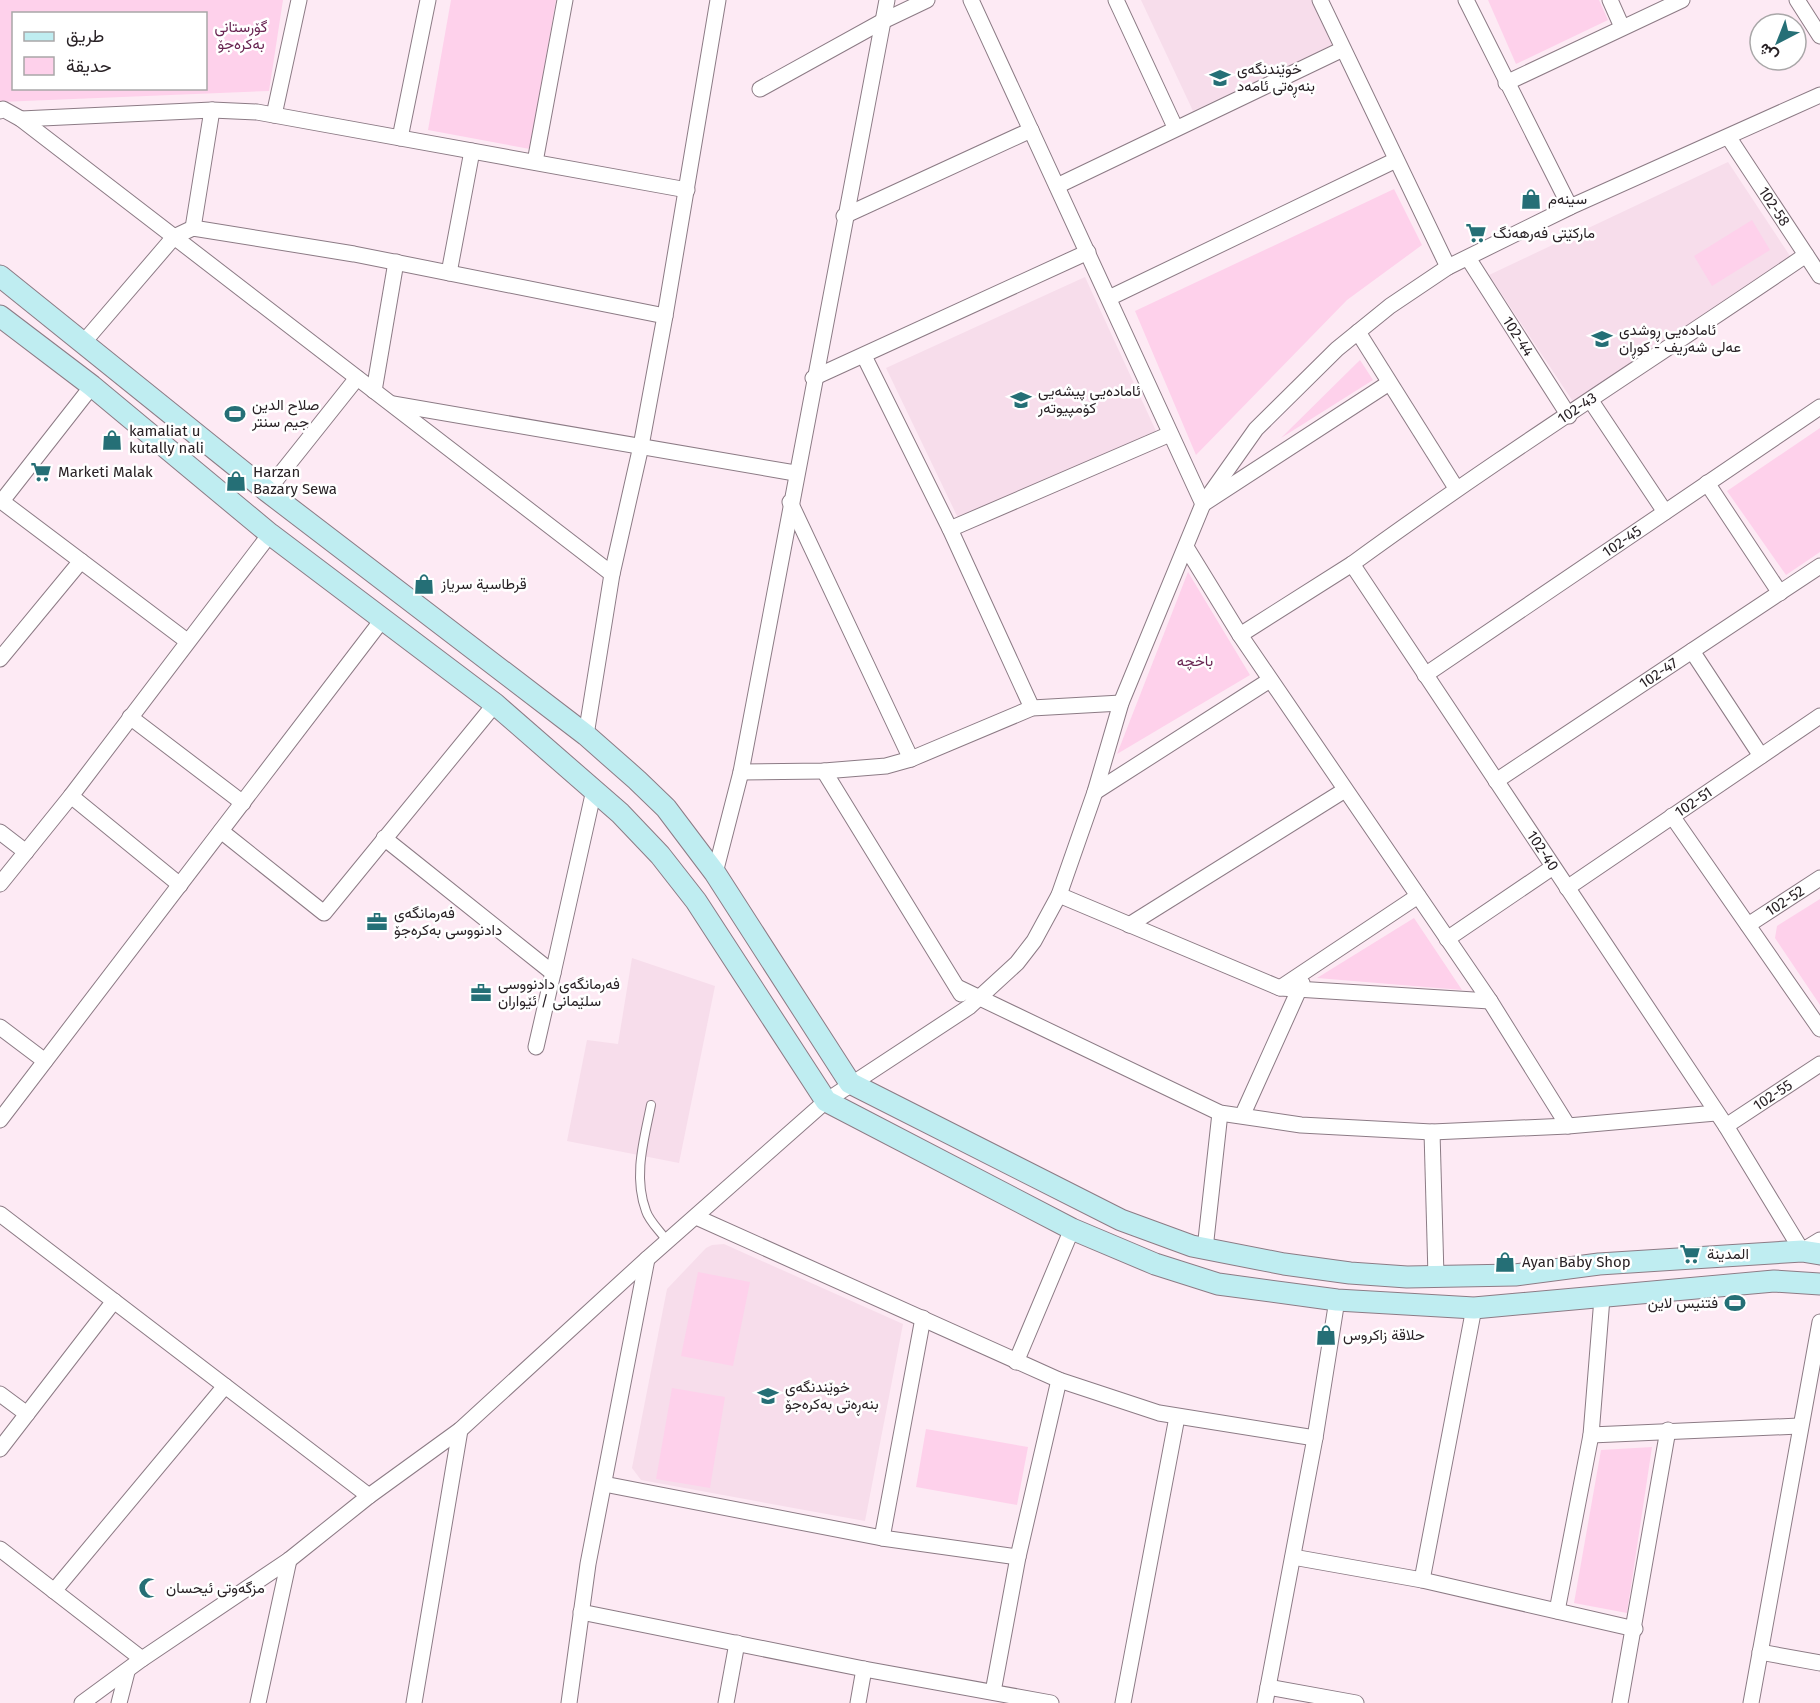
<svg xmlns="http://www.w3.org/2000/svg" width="1820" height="1703" viewBox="0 0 1820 1703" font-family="'Fira Sans',Vazirmatn,sans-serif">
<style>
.built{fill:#f7ddeb}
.green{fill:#fed1eb;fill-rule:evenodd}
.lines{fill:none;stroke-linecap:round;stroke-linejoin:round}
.lane-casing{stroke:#8c7b85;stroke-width:10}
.street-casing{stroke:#8c7b85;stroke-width:17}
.secondary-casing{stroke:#8c7b85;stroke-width:23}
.lane{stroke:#fff;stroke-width:8}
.street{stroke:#fff;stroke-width:15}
.secondary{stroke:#bfedf1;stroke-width:21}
.labels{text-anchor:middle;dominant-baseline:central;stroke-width:5;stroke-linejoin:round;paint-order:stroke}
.park-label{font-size:15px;fill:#692552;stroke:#fff}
.poi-label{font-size:15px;fill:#292226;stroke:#fff;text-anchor:start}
.street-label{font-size:15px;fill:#292226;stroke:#fff}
</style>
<rect width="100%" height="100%" fill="#fdeaf4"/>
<g class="built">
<polygon points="1141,0 1311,0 1332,45 1193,111"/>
<polygon points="1728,162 1792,259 1574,403 1489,275"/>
<polygon points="1085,277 1156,431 959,520 886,368"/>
<polygon points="632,958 715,986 679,1163 567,1141 587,1040 618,1044"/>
<polygon points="724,1244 903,1324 865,1521 641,1480 632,1468 667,1289 706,1248 712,1245"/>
</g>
<g class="green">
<path d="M 0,0 L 283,0 L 269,91 L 0,102 ZM 14,14 L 206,14 L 206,88 L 14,88 Z"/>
<polygon points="451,0 556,0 530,149 428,130"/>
<polygon points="1488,0 1599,0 1608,20 1516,64"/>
<polygon points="1394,189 1422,245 1347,300 1196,455 1135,311"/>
<polygon points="1752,220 1770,250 1712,286 1694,256"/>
<polygon points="1360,360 1373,380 1281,438"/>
<polygon points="1820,428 1820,552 1786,575 1727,491"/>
<polygon points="1188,572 1250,675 1117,754"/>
<polygon points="1820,899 1820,1005 1775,938 1777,926"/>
<polygon points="1414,918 1462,990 1317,978"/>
<polygon points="698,1272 750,1282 733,1366 681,1356"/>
<polygon points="672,1388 725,1397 710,1488 656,1479"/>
<polygon points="926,1429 1028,1447 1017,1505 916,1487"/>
<polygon points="1652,1447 1627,1613 1574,1603 1601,1450"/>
</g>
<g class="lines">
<g class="lane-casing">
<path id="lane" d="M 651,1105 C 644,1140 633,1176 646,1211 C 649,1221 661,1232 667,1241"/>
</g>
<g class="street-casing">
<g id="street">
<polyline points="971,0 1203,504 1389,383"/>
<polyline points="1116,0 1175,127"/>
<polyline points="1320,0 1448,267"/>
<polyline points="1466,0 1570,207"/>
<polyline points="1610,0 1622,27"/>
<polyline points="1797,0 1820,36"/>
<polyline points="1506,83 1682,0"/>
<polyline points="760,89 883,21 927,0"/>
<polyline points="0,111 3,109 21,119 612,574"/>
<polyline points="274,115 299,0"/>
<polyline points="21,119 212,110 257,112 687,190"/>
<polyline points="400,138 428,0"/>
<path id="s1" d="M 1729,138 L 1820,276"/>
<polyline points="535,162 565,0"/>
<polyline points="1057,186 1343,49"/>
<polyline points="844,216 1031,130"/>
<polyline points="193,228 212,110"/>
<path id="s2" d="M 1468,258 L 1569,416"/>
<polyline points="449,273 472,151"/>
<polyline points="1109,298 1396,160"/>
<polyline points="1358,332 1456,488"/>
<polyline points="83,343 174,237 193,228 354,254 665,316"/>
<polyline points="864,356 950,529 1032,708"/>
<polyline points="813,378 1088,252"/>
<polyline points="374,391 396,262"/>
<polyline points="1591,401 1665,512"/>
<polyline points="393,404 795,473"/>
<polyline points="1707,483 1780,593"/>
<polyline points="267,491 357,378"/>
<polyline points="0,500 187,641"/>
<polyline points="2,501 92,386"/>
<polyline points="790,502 911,759"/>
<polyline points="950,529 1170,434"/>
<polyline points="1186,547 1240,635 1490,1001 1568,1126"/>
<path id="s3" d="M 1352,564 C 1500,456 1655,358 1806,255"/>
<path id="s4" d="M 1240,635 L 1352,564 L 1726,1126 L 1802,1251 L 1820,1240"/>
<polyline points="1692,651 1761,756"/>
<polyline points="0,659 81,561"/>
<path id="s5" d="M 1425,675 L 1820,407"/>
<polyline points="130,717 243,803"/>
<polyline points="586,735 612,574 641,446 665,316 718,0"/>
<polyline points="824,771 961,994"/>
<polyline points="741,772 824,771 886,766 911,759 1032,708 1121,703"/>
<path id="s6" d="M 1496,781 L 1820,566"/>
<polyline points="1095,792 1270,680"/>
<polyline points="71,796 180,885"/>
<polyline points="1672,816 1820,1029"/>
<polyline points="221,831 324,913 495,704"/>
<polyline points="0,832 26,852"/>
<polyline points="384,838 553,973 594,790"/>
<polyline points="715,873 741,772 887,0"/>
<polyline points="0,884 71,796 270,534"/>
<path id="s7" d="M 1567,888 L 1820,716"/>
<polyline points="1059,895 1280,988 1490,1001"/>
<polyline points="1129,925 1345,790"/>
<path id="s8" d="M 1748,925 L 1820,878"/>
<polyline points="1447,939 1553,867"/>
<polyline points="957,987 1220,1113 1301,1125 1432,1132 1568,1126 1716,1113"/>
<polyline points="1280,988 1418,896"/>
<polyline points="0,1027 45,1061"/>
<polyline points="536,1047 553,973"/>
<polyline points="1243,1114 1302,983"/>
<polyline points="0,1120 382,620"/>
<path id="s9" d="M 1726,1126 L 1820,1064"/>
<polyline points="1432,1132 1436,1276"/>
<polyline points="0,1214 369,1496"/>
<polyline points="696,1217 1059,1380 1159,1413 1315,1438"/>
<polyline points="1205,1249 1220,1113"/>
<polyline points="1602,1298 1591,1435 1799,1426"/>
<polyline points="1016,1362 1072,1229"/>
<polyline points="0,1394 27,1414"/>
<polyline points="0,1449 114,1301"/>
<polyline points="604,1484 882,1538 1018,1557"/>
<polyline points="882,1538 923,1318"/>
<polyline points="0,1549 142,1659"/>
<polyline points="1293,1557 1422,1580 1635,1629"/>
<polyline points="1422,1580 1474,1308"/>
<polyline points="54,1591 225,1386"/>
<polyline points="1557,1611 1591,1435"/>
<polyline points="581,1612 864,1669 1051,1703"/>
<polyline points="1760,1652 1820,1663"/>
<polyline points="1268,1687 1356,1703"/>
<polyline points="993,1692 1018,1557 1059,1380"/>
<polyline points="82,1703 142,1659 289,1560 369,1496 460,1430 647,1259 826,1101 969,1007 1017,963 1034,941 1059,895 1095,792 1121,703 1203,504 1256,429 1337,349 1390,306 1448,267 1570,207 1820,95"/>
<polyline points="119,1703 127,1672"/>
<polyline points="258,1703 289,1560"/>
<polyline points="414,1703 460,1430"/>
<polyline points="569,1703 588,1564 647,1259"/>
<polyline points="726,1703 737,1643"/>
<polyline points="858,1703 864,1669"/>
<polyline points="1123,1703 1177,1417"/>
<polyline points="1265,1703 1315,1438 1337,1300"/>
<polyline points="1620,1703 1668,1430"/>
<polyline points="1751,1703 1820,1322"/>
</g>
</g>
<g class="secondary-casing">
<g id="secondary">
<polyline points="0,276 267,491 586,735 637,780 666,808 715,873 850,1083 1121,1220 1192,1246 1284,1264 1350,1273 1407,1277 1515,1275 1599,1264 1802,1251 1820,1254"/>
<polyline points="0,316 92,386 270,534 495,704 620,813 660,855 696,901 826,1101 1072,1229 1155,1264 1218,1284 1337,1300 1474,1308 1774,1281 1820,1284"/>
</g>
</g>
<use href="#lane" class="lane"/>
<use href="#street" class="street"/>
<use href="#secondary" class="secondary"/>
</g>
<defs>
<g id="school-bare" transform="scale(1.62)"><path d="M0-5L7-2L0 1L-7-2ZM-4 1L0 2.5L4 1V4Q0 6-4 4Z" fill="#256f76" stroke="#fff" stroke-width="2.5" paint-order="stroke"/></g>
<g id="shop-bare" transform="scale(1.62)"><path d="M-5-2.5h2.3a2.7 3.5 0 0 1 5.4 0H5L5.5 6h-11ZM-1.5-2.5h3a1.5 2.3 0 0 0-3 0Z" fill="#256f76" stroke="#fff" stroke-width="2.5" paint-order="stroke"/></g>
<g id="supermarket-bare" transform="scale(1.62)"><path d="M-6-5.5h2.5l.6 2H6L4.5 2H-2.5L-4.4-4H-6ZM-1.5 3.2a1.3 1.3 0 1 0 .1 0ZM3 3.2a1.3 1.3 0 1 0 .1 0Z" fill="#256f76" stroke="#fff" stroke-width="2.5" paint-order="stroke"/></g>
<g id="stadium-bare" transform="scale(1.62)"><path d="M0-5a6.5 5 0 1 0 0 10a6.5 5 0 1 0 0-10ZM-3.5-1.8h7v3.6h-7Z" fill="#256f76" stroke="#fff" stroke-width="2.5" paint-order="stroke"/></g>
<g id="office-bare" transform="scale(1.62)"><path d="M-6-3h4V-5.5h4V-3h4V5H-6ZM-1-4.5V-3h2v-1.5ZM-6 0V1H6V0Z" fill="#256f76" stroke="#fff" stroke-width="2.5" paint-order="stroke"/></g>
<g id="mosque-bare" transform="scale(1.62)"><path d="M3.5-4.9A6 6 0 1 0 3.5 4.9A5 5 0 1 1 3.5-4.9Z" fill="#256f76" stroke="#fff" stroke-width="2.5" paint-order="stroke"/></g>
</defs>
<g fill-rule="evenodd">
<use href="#school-bare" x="1220" y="78"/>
<use href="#shop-bare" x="1531" y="199"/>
<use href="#supermarket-bare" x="1476" y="233"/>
<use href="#school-bare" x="1602" y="339"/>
<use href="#school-bare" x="1021" y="400"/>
<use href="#stadium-bare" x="235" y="414"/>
<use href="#shop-bare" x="112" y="440"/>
<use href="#supermarket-bare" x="41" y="472"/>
<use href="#shop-bare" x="236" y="481"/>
<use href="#shop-bare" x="424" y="584"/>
<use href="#office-bare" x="377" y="922"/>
<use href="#office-bare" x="481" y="993"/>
<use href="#supermarket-bare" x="1690" y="1254"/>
<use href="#shop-bare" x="1505" y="1262"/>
<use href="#stadium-bare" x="1735" y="1303"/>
<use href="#shop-bare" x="1326" y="1335"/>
<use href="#school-bare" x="768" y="1396"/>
<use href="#mosque-bare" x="149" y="1588"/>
</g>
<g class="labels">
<g class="park-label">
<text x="241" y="27">گۆڕستانی<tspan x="241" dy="17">بەکرەجۆ</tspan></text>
<text x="1195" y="661">باخچە</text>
</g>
<g class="poi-label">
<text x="1237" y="69">خوێندنگەی<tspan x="1237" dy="17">بنەڕەتی ئامەد</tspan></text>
<text x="1548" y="199">سینەم</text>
<text x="1493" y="233">مارکێتی فەرهەنگ</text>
<text x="1619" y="330">ئامادەیی ڕوشدی<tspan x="1619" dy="17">عەلی شەریف - کوڕان</tspan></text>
<text x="1038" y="391">ئامادەیی پیشەیی<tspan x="1038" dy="17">کۆمپیوتەر</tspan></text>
<text x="252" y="405">صلاح الدين<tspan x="252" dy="17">جيم سنتر</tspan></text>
<text x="129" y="431">kamaliat u<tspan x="129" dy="17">kutally nali</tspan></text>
<text x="58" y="472">Marketi Malak</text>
<text x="253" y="472">Harzan<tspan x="253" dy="17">Bazary Sewa</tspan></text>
<text x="441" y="584">قرطاسية سرياز</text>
<text x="394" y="913">فەرمانگەی<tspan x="394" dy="17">دادنووسی بەکرەجۆ</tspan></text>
<text x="498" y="984">فەرمانگەی دادنووسی<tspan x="498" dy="17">سلێمانی / ئێواران</tspan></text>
<text x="1707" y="1254">المدينة</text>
<text x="1522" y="1262">Ayan Baby Shop</text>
<text x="1718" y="1303" text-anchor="end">فتنيس لاين</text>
<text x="1343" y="1335">حلاقة زاکروس</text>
<text x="785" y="1387">خوێندنگەی<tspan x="785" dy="17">بنەڕەتی بەکرەجۆ</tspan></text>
<text x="166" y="1588">مزگەوتی ئیحسان</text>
</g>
<g class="street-label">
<text stroke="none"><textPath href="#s1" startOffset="82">102-58</textPath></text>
<text stroke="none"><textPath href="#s2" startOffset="93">102-44</textPath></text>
<text stroke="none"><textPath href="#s3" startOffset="274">102-43</textPath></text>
<text stroke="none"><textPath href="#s5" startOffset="238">102-45</textPath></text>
<text stroke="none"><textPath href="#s6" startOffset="195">102-47</textPath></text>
<text stroke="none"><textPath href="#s7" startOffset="153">102-51</textPath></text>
<text stroke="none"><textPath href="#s4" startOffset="477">102-40</textPath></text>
<text stroke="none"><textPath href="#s8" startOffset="44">102-52</textPath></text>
<text stroke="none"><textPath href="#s9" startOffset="56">102-55</textPath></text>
</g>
</g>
<rect x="12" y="12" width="195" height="78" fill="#ffffff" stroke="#a9a7a8" stroke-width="1.5"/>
<rect x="24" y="32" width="30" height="9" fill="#bfedf1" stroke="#a9a7a8" stroke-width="1.5"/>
<text x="66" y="42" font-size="18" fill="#292226">طريق</text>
<rect x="24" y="57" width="30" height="18" fill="#fed1eb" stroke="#a9a7a8" stroke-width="1.5"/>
<text x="66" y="72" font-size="18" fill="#292226">حديقة</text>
<g transform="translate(1778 42) rotate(222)"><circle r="28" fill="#ffffff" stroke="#a9a7a8" stroke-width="1.5"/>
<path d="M0-4.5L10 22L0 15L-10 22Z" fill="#256f76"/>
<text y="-9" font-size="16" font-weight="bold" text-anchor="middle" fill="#292226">ش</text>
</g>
</svg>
